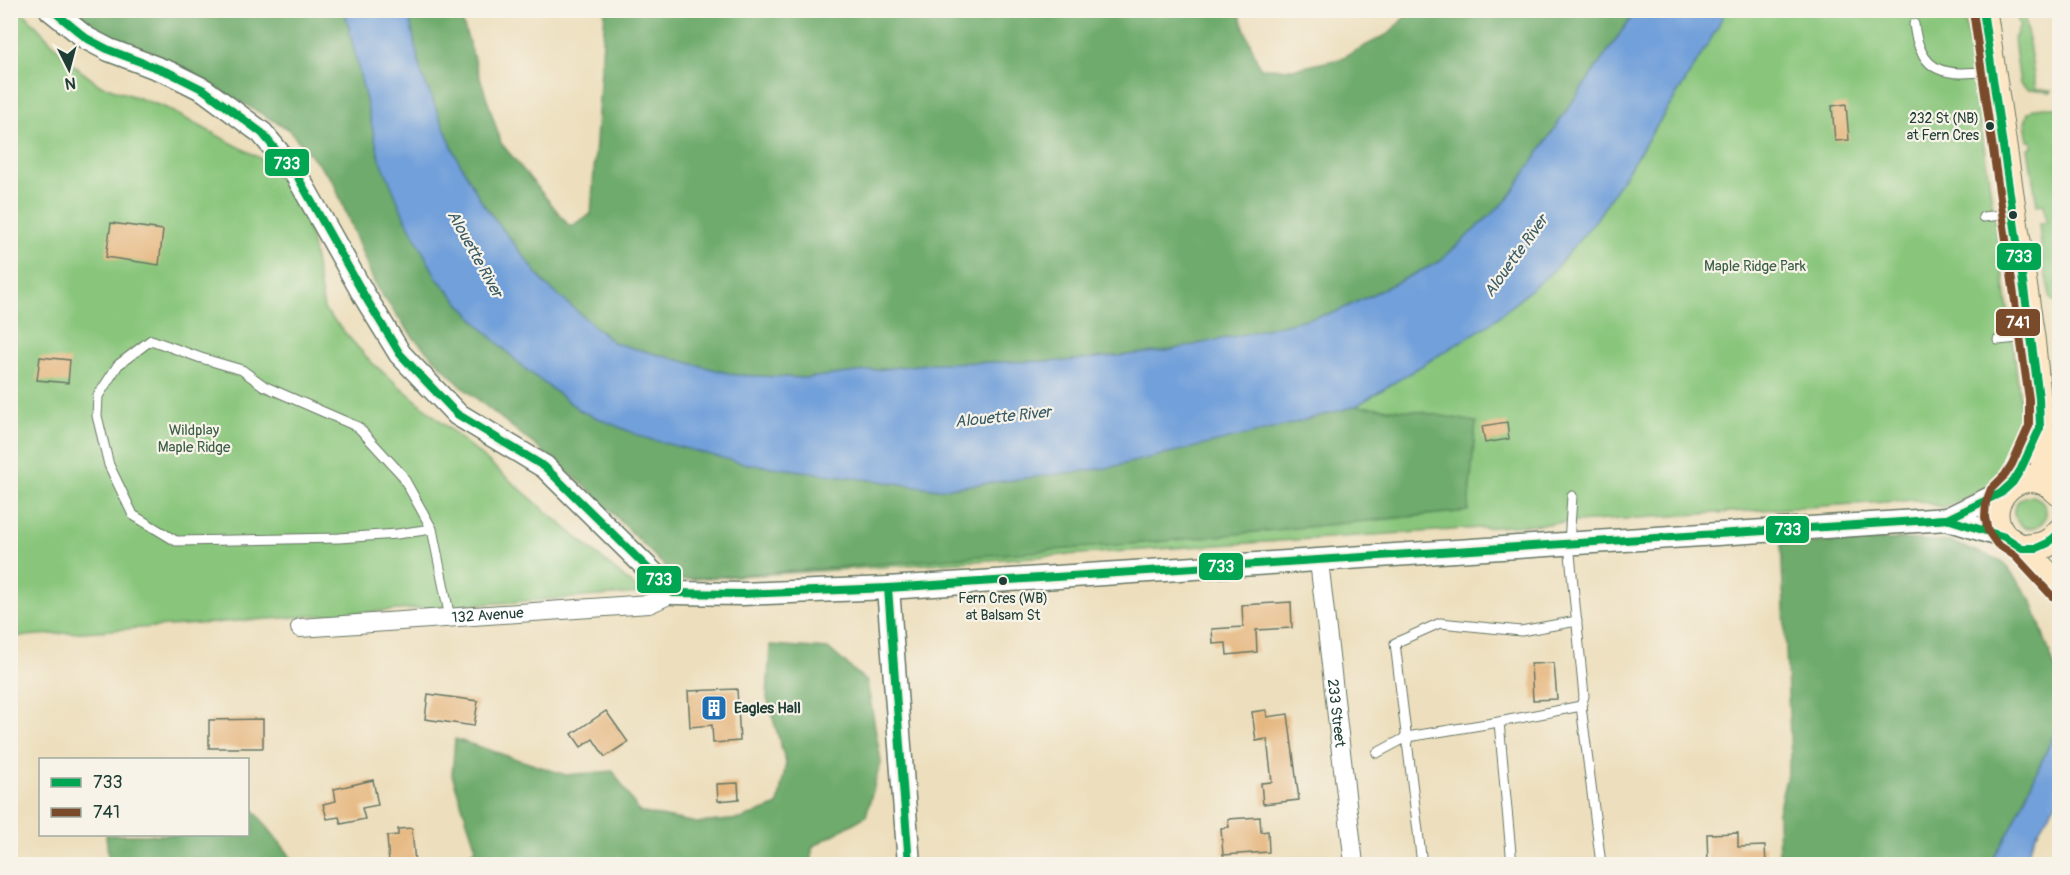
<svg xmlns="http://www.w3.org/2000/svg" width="2070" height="875" viewBox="0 0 2070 875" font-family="Pangolin,sans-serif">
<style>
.green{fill:#89c67c;stroke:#548258;stroke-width:1.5}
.forest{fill:#6eab6c;stroke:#467450;stroke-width:1.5}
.water{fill:#72a0da;stroke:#486e87;stroke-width:1.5}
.building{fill:#e6b881}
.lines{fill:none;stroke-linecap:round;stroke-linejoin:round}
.service-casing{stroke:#677664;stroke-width:11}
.minor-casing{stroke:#677664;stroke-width:20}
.tertiary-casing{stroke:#677664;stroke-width:25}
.secondary-casing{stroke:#677664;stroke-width:29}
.service{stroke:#fff;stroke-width:9}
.minor{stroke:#fff;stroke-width:18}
.tertiary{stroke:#fff;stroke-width:22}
.secondary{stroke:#fce6c4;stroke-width:27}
.bus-1-casing{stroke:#f7f3e8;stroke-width:12}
.bus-2-casing{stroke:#f7f3e8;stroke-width:12}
.bus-1{stroke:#00a651;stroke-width:8}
.bus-2{stroke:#7a4b2a;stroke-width:8}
.bus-dot{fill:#1f3d34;stroke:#f7f3e8;stroke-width:2}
.labels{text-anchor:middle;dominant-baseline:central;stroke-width:4.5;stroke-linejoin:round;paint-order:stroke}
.bus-label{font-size:14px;fill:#1f3d34;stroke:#f7f3e8;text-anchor:end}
.park-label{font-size:15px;fill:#3a5f46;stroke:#f7f3e8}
.street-label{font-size:15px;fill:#1f3d34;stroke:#f7f3e8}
.poi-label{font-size:15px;font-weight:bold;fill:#1f3d34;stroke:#f7f3e8;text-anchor:start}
.water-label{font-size:16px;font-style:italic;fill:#385b66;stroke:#f7f3e8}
.line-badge{stroke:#f7f3e8;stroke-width:2}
.badge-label{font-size:16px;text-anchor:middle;font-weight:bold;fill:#fff}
</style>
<rect width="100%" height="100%" fill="#f7f3e8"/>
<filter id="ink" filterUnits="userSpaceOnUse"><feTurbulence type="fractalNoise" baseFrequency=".0167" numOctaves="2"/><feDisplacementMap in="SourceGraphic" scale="12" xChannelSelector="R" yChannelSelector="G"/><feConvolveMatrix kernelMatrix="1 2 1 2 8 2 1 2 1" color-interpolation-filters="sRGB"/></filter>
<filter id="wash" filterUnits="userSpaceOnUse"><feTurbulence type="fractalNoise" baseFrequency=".008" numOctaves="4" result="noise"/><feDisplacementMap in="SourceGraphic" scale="24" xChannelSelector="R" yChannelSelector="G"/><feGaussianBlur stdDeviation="1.35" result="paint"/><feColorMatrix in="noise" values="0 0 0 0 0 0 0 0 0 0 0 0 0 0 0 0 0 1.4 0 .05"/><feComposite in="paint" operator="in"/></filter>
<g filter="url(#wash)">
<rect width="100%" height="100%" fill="#eddfbd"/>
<g class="green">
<polygon points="11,11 22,11 71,63 98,84 164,107 260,158 305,206 324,309 370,361 642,593 11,637"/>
<path d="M 1636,11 L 1964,11 L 2013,344 L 2024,431 C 2019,481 1983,489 1944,508 L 1916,500 L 678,580 L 660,355 L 735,375 L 1571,104 Z"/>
<polygon points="2014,11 2024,11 2036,89 2052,90 2051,92 2029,90 2020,84 2014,39 2020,26"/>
<polygon points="2045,107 2059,107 2059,305 2051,299 2043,263 2039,224 2046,223 2044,204 2037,205 2028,148 2032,147 2032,141 2028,141 2025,122 2028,113 2035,108"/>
<circle cx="2030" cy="512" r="16"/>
</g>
<g class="forest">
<polygon points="79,11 345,11 380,156 404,216 437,278 482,328 523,367 581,411 742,463 940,489 1107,468 1356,406 1416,411 1476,422 1468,511 1156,542 678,580 588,488 461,386 413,337 376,287 333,181 288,129 182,68 138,52 99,34"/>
<polygon points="408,11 459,11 501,143 570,227 591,214 605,11 1239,11 1242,22 1260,68 1293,69 1340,59 1390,33 1410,11 1636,11 1571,104 1508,199 1439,262 1336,312 1236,336 1166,351 1067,361 934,363 807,378 735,375 614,343 545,284 483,204 457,158 421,73"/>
<polygon points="1903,539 1951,542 2002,561 2031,599 2059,680 2060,720 2011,829 1990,864 1779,864 1778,812 1791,757 1781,544"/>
<polygon points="770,645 829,649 867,682 881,761 866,816 812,847 812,864 457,864 476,848 452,775 455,739 566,775 613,771 639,812 697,823 741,819 778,805 786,763 767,698"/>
<polygon points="248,803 288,853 295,864 109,863 106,835 248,834"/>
</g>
<g class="water">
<polygon points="345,11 408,11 421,73 457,158 483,204 545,284 614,343 735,375 807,378 934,363 1067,361 1166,351 1236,336 1336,312 1439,262 1508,199 1571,104 1636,11 1725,11 1717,29 1683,85 1596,220 1553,271 1490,324 1356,406 1276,428 1107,468 940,489 742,463 645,438 581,411 523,367 482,328 437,278 404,216 379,156"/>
<polygon points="2059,729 2059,798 2036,834 2023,864 1990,864 2011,829 2055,732"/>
</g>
<g id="blocks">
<g class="building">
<polygon points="1846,104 1849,140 1835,141 1832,106"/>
<polygon points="111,223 163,230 159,265 106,257"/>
<polygon points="40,357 70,360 68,383 37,380"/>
<polygon points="1507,422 1509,439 1485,443 1482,426"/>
<polygon points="1291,602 1292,628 1256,630 1257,652 1227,655 1226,643 1213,644 1212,629 1243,627 1242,605"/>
<polygon points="1554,663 1557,699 1533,700 1531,664"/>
<polygon points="737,689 740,741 713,743 712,725 690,727 688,691"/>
<polygon points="428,694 478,701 474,726 425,719"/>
<polygon points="1266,710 1267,717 1288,714 1299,800 1263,804 1261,783 1272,782 1267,739 1256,741 1252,712"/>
<polygon points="606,711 628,742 605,757 593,739 581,747 572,734"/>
<polygon points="263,719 263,748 209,748 209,720"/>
<polygon points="373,780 378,805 362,808 365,819 341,824 339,817 327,819 323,804 336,801 334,789"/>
<polygon points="738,783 739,799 718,801 717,784"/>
<polygon points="1260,817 1261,832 1268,831 1269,852 1223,855 1221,828 1229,827 1228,819"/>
<polygon points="412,828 415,864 389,864 387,836 398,835 398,829"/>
<polygon points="1738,833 1738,847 1765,846 1766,864 1708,864 1707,834"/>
</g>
</g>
</g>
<g filter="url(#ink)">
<use href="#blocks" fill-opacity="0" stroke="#677664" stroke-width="1.5"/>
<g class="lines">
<g class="service-casing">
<g id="service">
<path d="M 1914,24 C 1920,75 1946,76 1989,71"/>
<polyline points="1983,217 2011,214"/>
<polyline points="1998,340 2029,337"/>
<polyline points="1572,496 1569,544 1584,696 1581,706 1601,864"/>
<polyline points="432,529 397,534 339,538 176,541 133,515 109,465 97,416 98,396 118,365 151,340 201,358 242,370 264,386 358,427 402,475 432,529 450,618"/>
<polyline points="1377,753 1407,737 1499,722"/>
<polyline points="1422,864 1395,643 1440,623 1521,631 1577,621"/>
<polyline points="1512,864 1499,722 1581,706"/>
</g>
</g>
<g class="minor-casing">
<g id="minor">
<path id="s1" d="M 1319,561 L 1354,864"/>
<path id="s2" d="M 300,628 L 649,604 L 673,593"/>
</g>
</g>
<g class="tertiary-casing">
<g id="tertiary">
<polyline points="51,10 86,38 109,50 170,73 204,90 262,133 296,174 364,295 400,354 457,414 545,467 673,593 742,594 888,588 1947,519 2005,537"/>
<polyline points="1947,519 2001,493"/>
<polyline points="888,588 909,864"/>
</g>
</g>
<g class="secondary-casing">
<g id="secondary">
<polyline points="1983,10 2031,337 2045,470 2051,484"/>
<path d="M 2059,492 C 2021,453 1972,508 2007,539 C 2013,544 2019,548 2028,548 C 2041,547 2052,544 2060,532"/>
<polyline points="2022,548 2060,589"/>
</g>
</g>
<use href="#service" class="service"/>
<use href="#minor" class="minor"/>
<use href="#tertiary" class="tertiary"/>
<use href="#secondary" class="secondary"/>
<g class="bus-1-casing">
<g id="bus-1">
<polyline points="52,10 86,38 109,50 170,73 204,90 262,133 296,174 364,295 400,354 457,414 545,467 673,593 742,594 888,588 1947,519 2005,537 2022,548 2037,548 2048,543 2060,532"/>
<polyline points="1918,521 1947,519 2001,493 2013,482 2021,469 2040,428 2039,398 2031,337 1983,10"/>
<polyline points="888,588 909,864"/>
</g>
</g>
<g class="bus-2-casing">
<polyline id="bus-2" points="1973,11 2029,399 2029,426 2012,464 2005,475 1991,489 1986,502 1985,517 1988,531 1997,544 2015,556 2052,596"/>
</g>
<use href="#bus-1" class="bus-1"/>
<use href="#bus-2" class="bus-2"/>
</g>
</g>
<defs>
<g id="building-square" transform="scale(1.35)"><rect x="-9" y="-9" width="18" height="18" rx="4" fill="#1f6fb2" stroke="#f7f3e8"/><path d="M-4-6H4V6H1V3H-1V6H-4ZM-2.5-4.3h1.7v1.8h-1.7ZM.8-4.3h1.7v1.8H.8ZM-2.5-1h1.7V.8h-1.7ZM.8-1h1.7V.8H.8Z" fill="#fff"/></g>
</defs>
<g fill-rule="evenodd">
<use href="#building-square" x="714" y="708"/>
</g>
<g class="bus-dot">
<circle cx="1990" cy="126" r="5"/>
<circle cx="2013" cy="215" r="5"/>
<circle cx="1003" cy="581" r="5"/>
</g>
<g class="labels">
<g class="bus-label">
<text x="1979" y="118">232 St (NB)<tspan x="1979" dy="17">at Fern Cres</tspan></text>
<text x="1003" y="598" text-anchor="middle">Fern Cres (WB)<tspan x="1003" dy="17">at Balsam St</tspan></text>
</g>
<g class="park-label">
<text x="1755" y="266">Maple Ridge Park</text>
<text x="194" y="430">Wildplay<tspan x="194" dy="17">Maple Ridge</tspan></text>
</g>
<g class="street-label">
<text stroke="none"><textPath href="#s2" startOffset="188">132 Avenue</textPath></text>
<text stroke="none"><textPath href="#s1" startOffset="153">233 Street</textPath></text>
</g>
<g class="poi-label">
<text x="734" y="708">Eagles Hall</text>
</g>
<g class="water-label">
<text transform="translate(475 254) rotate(61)">Alouette River</text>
<text transform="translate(1516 256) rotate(-54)">Alouette River</text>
<text transform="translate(1003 417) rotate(-6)">Alouette River</text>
</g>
</g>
<g class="line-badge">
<rect x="264" y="148" width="46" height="29" rx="6" fill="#00a651"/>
<rect x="1996" y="242" width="46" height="29" rx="6" fill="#00a651"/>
<rect x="1995" y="308" width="46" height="29" rx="6" fill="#7a4b2a"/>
<rect x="1765" y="515" width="45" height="29" rx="6" fill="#00a651"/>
<rect x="1198" y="552" width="46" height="29" rx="6" fill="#00a651"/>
<rect x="636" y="565" width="46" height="29" rx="6" fill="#00a651"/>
</g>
<g class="badge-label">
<text x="287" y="169">733</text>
<text x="2019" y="262">733</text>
<text x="2018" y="328">741</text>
<text x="1788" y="535">733</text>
<text x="1221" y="572">733</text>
<text x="659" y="585">733</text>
</g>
<rect width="2070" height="875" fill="none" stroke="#f7f3e8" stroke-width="36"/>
<rect x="39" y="758" width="210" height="78" fill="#f7f3e8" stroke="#a1aaa0" stroke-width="1.5"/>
<rect x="51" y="778" width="30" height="9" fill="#00a651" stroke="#a1aaa0" stroke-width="1.5"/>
<text x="93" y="788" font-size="18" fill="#1f3d34">733</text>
<rect x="51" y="808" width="30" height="9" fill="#7a4b2a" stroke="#a1aaa0" stroke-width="1.5"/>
<text x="93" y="818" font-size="18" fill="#1f3d34">741</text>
<g transform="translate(69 69) rotate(174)" stroke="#f7f3e8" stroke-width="4.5" paint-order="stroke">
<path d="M0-4.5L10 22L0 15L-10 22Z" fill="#1f3d34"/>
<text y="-9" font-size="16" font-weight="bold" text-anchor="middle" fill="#1f3d34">N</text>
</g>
</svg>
